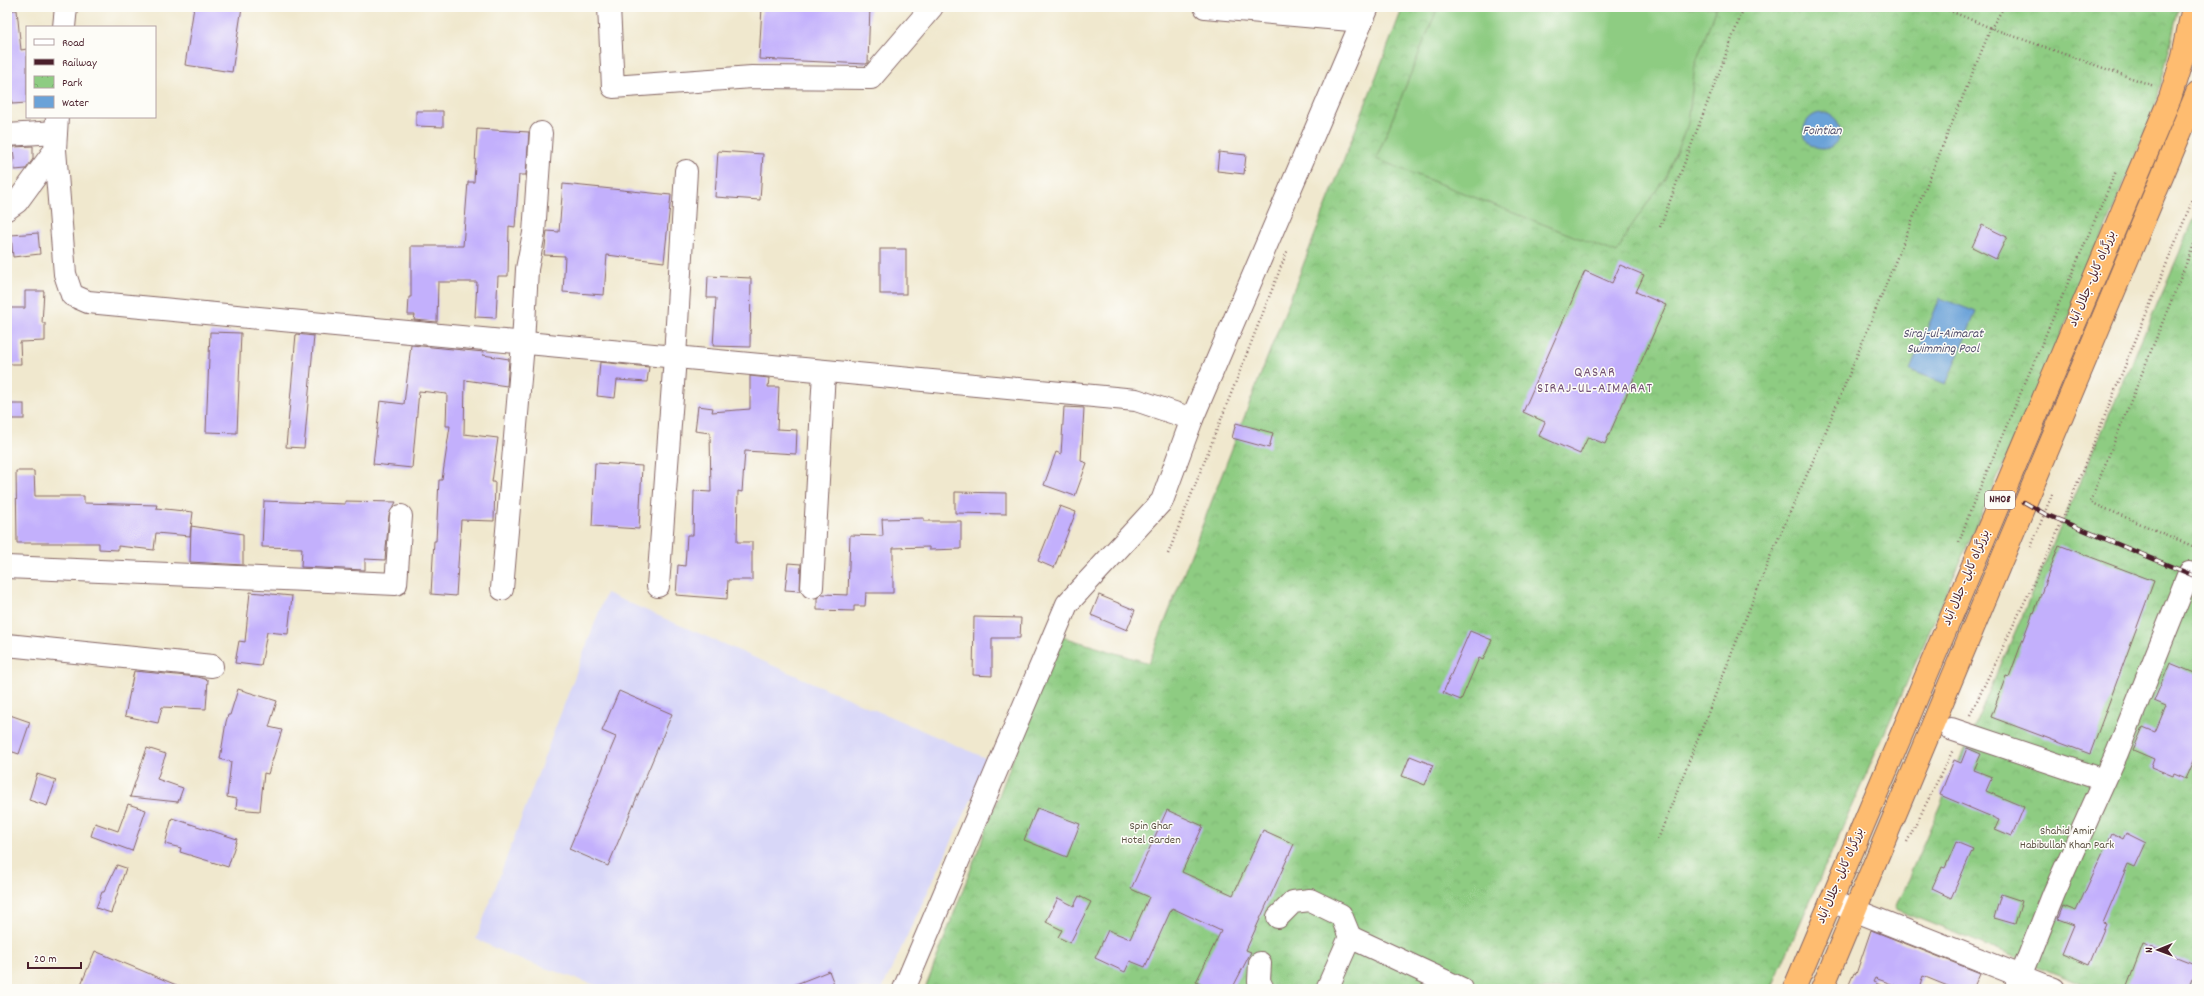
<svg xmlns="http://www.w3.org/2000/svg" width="2204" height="996" viewBox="0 0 2204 996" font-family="Dekko,'Playpen Sans Arabic',sans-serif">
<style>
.built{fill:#d8d7f8}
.park{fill:url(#park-crowns);stroke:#6c7656}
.pitch{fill:#8ecc82;stroke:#6c7656}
.water{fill:#6aa2d8;stroke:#5a6082}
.building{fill:#c3b0fc}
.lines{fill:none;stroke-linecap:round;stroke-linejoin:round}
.minor-casing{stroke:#846564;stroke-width:24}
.highway-casing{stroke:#846564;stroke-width:24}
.path{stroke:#846564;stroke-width:2.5;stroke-dasharray:1 3;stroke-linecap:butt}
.minor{stroke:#fff;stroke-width:22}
.highway{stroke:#febc70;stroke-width:22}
.rail-casing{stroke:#4a1f2b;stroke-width:4.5}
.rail{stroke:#fdfcf7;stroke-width:3;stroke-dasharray:9;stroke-linecap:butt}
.labels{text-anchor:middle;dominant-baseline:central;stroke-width:3;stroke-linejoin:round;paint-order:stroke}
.shield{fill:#fdfcf7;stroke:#806168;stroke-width:1}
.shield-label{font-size:11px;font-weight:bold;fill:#4a1f2b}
.street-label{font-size:12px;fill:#4a1f2b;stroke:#fdfcf7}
.park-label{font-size:12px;fill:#5e5345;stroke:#fdfcf7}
.water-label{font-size:13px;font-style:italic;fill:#575370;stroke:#fdfcf7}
.quarter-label{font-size:14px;letter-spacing:1px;fill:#745274;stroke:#fdfcf7}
</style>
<defs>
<pattern id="park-crowns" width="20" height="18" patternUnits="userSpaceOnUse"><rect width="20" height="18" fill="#8ecc82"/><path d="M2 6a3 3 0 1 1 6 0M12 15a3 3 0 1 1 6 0" fill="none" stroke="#7caf70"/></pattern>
</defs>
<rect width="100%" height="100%" fill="#fdfcf7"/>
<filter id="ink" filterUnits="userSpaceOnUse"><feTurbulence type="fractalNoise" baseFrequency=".025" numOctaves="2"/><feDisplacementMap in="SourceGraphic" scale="8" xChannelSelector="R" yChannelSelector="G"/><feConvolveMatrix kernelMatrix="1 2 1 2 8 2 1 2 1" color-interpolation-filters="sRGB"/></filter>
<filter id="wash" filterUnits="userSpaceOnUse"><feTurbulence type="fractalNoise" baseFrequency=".012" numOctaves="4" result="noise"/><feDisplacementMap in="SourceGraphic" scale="16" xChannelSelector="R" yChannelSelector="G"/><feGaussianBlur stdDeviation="0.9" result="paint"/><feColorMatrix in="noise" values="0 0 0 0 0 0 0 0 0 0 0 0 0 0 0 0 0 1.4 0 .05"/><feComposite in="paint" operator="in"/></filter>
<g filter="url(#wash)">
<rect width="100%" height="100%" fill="#f0e8ce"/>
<polygon class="built" points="606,593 990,760 882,989 607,989 513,957 476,939"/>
<g class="park">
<polygon points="1403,7 2179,7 2155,109 2061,335 1771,989 925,989 1060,636 1149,663"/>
<polygon points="2197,212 2197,989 2094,989 1895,909"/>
</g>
<polygon class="pitch" points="1438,7 1716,7 1695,65 1688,124 1665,178 1628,231 1617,253 1376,159"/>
<g class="water">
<circle cx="1822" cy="131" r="18"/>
<polygon points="1940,298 1976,312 1946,384 1910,370"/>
</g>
<g id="blocks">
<g class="building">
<polygon points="194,7 242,7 232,72 185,65"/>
<polygon points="762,7 870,7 868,63 866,64 759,59"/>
<polygon points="7,10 17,10 21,50 27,49 27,103 12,104 7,69"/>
<polygon points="416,111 443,111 443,127 416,126"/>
<polygon points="477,129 529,132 526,175 519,175 515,227 509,226 508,276 498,276 496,318 475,317 477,282 438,282 437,322 414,320 415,315 408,315 409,297 411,297 411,246 463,246 468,182 474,182"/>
<polygon points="33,146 33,159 26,169 15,170 13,147"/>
<polygon points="718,151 763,154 760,200 715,197"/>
<polygon points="1219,152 1246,155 1244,174 1217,171"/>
<polygon points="563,184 671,195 664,262 607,255 604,295 563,292 565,256 544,255 547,231 559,232"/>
<polygon points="1982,225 2007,237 1996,259 1972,247"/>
<polygon points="38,233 40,254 13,257 11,235"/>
<rect x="880" y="249" width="26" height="45"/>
<polygon points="1620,265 1644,275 1636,292 1666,305 1605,444 1588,437 1580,454 1539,436 1545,422 1523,412 1585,271 1612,283"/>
<polygon points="708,276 751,278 750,347 713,346 716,298 707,298"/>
<polygon points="25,291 44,291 42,323 45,323 45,341 20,342 21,364 7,364 7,308 25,308"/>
<polygon points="210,332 241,333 237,433 206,432"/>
<polygon points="296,334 314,336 304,448 286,447"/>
<polygon points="411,345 484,352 483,355 509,359 507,386 465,380 464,434 498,438 492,482 495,482 494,521 461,520 456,596 431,594 434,541 436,541 439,480 442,480 450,426 446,426 447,394 419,391 412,468 373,464 380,401 404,404"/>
<polygon points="600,362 649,367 647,382 617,380 615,398 597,396"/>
<polygon points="750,376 769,378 768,387 779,387 777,429 797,430 796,454 745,451 742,492 738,491 737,542 752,542 752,580 728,580 727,599 676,595 678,565 685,566 687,535 693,535 694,491 711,492 710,433 695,431 698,406 713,408 712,412 750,409"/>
<rect x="7" y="404" width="17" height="15"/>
<polygon points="1064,407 1084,408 1081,461 1087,463 1075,496 1044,485 1056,452 1061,454"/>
<polygon points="1236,423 1273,433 1269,448 1232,438"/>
<polygon points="595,463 642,466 639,529 592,526"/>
<polygon points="16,471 34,471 35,496 84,496 84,503 157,505 156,508 193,512 190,536 156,533 154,550 118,546 118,550 99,549 99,543 17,543"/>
<polygon points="955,492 1006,493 1006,514 955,513"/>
<polygon points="264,501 345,504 345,501 396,502 389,515 385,560 365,559 365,570 301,567 302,548 262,547"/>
<polygon points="1060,506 1076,512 1054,568 1038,561"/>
<polygon points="924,518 924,521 961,521 961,549 929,550 929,547 893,548 893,593 866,593 865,606 854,606 854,611 817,610 817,598 822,594 848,595 850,535 883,536 882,519"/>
<polygon points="191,526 243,534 243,565 190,562"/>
<polygon points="2059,545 2154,581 2090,754 1991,717 2006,676 2009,677 2033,612 2034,613"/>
<polygon points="788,563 801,564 800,591 785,590"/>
<polygon points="250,592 292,596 288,634 267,632 261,666 235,663 239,641 245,642"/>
<polygon points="1099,595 1135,610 1127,630 1091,615"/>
<polygon points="974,617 1021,618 1020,638 992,638 992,676 973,675"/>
<polygon points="1470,631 1492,640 1483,660 1479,658 1461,700 1443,693"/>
<polygon points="2170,663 2197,674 2197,754 2186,779 2174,774 2173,776 2151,767 2154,759 2133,750 2143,727 2155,732 2166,706 2154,701"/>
<polygon points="134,671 198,677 208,680 206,709 162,707 158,723 125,716"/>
<polygon points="238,689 277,701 269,727 282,730 268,774 264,773 260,811 236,809 237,799 227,797 231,762 220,759 226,722 228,715 230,715"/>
<polygon points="619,691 672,714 608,866 569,849 616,737 602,731"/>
<polygon points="7,714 30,722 19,754 7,750"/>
<polygon points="147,748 166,754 157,779 183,788 178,802 130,797"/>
<polygon points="1967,748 1981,754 1974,770 1992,777 1986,791 2024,807 2012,836 1995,829 1999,820 1940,795 1954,760 1961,763"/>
<polygon points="1410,756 1433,765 1425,785 1402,776"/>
<polygon points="37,774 56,780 47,806 29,800"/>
<polygon points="128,804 146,810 132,851 91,836 95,823 118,831"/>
<polygon points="1037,808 1080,824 1067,857 1024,840"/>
<polygon points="1167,810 1203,826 1182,872 1233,895 1263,830 1294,844 1246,950 1251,952 1232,989 1209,989 1196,982 1221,931 1172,908 1145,967 1130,961 1125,972 1095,958 1108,930 1130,939 1149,897 1131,889"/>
<polygon points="172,818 237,839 228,867 180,852 181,848 165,844"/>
<polygon points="2112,833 2123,839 2126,833 2146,843 2135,867 2128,864 2103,923 2106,924 2089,965 2062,954 2074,925 2058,919 2063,906 2076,911"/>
<polygon points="1956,842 1973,849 1951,898 1932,889 1942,867 1945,868"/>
<polygon points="117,865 126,868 111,913 96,908 102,892 104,892"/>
<polygon points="2001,894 2022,901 2015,924 1994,918"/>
<polygon points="1079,896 1091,902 1070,943 1058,937 1062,930 1046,922 1058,898 1074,906"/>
<polygon points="1871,930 1980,973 1973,989 1955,989 1923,976 1919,989 1905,989 1875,978 1873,982 1890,989 1847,989 1854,973 1856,974"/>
<polygon points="2143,944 2197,965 2197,981 2192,979 2188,989 2126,989"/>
<polygon points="95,951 186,989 79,989"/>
<polygon points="829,971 836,989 787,989 786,988"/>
</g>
</g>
</g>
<g filter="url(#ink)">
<use href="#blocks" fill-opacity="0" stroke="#846564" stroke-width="1"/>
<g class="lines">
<g class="minor-casing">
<g id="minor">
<polyline points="609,7 613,87 752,77 871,78 932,7"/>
<polyline points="1205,7 1362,21"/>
<polyline points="64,27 66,7"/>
<polyline points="57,117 55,150 65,274 72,295 88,302 1136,400 1192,419"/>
<polyline points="7,135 56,132"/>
<polyline points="7,209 17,202 55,150"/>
<polyline points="7,567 396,584 401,516"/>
<polyline points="658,586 675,357 686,171"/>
<polyline points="812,587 824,372"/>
<polyline points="502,589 523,344 527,269 534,233 541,133"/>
<polyline points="7,645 212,666"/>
<polyline points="1951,729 2104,780"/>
<polyline points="1831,901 2054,989"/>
<polyline points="1278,917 1293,902 1310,900 1341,915 1350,937 1327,989"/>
<polyline points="1350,937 1462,989"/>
<polyline points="1260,963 1259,981 1263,989"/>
<polyline points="904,989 1067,604 1162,501 1192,419 1368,7"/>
<polyline points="2016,989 2054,893 2117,753 2189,573"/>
</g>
</g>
<g class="highway-casing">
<g id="highway">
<polyline points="1794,989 2170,98 2183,56 2193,7"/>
<polyline points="1822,989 2197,93"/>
</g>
</g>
<g class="path">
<polyline points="1941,7 1991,28 2154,86"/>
<polyline points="1660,227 1744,7"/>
<polyline points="2197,237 2090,502 2197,548"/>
<polyline points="1959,542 1973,504 2116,171"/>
<polyline points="2031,547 2053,492"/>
<polyline points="1168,554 1288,249"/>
<polyline points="1970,715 2053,543 2197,189"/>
<polyline points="1658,839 1770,557 1821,443 1991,28 2004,7"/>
<polyline points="1907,842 1953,750"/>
</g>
<use href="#minor" class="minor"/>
<use href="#highway" class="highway"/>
<g class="rail-casing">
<polyline id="rail" points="2024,502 2045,514 2197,577"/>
</g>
<use href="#rail" class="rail"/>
</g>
</g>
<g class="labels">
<rect class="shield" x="1985" y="491" width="30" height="18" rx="3"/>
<g class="shield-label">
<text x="2000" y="500">NH08</text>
</g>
<g class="street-label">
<text transform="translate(2093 279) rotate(-67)">بزرگراه کابل- جلال آباد</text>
<text transform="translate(1967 578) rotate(-67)">بزرگراه کابل- جلال آباد</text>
<text transform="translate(1841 876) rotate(-67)">بزرگراه کابل- جلال آباد</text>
</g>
<g class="park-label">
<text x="1151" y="826">Spin Ghar<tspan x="1151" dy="14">Hotel Garden</tspan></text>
<text x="2067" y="831">Shahid Amir<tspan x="2067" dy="14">Habibullah Khan Park</tspan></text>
</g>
<g class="water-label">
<text x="1822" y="131">Fointian</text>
<text x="1943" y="334">Siraj-ul-Aimarat<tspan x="1943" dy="15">Swimming Pool</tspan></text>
</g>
<g class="quarter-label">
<text x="1595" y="373">QASAR<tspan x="1595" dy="16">SIRAJ-UL-AIMARAT</tspan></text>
</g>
</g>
<rect width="2204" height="996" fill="none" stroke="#fdfcf7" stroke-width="24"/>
<rect x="26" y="26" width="130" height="92" fill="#fdfcf7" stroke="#b5a4a5"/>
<rect x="34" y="39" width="20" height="6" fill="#ffffff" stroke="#b5a4a5"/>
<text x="62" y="46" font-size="12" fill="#4a1f2b">Road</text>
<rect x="34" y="59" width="20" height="6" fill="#4a1f2b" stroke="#b5a4a5"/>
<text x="62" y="66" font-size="12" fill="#4a1f2b">Railway</text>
<rect x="34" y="76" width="20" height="12" fill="url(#park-crowns)" stroke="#b5a4a5"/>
<text x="62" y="86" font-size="12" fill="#4a1f2b">Park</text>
<rect x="34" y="96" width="20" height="12" fill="#6aa2d8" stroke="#b5a4a5"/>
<text x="62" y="106" font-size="12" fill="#4a1f2b">Water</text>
<g transform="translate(2158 950) rotate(269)" stroke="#fdfcf7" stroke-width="3" paint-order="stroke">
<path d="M0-3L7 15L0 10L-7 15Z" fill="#4a1f2b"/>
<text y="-6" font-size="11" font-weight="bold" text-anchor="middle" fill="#4a1f2b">N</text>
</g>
<path d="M28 962v6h53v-6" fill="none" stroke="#4a1f2b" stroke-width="2"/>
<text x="34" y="962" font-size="12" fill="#4a1f2b" stroke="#fdfcf7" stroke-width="3" paint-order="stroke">20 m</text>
</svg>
